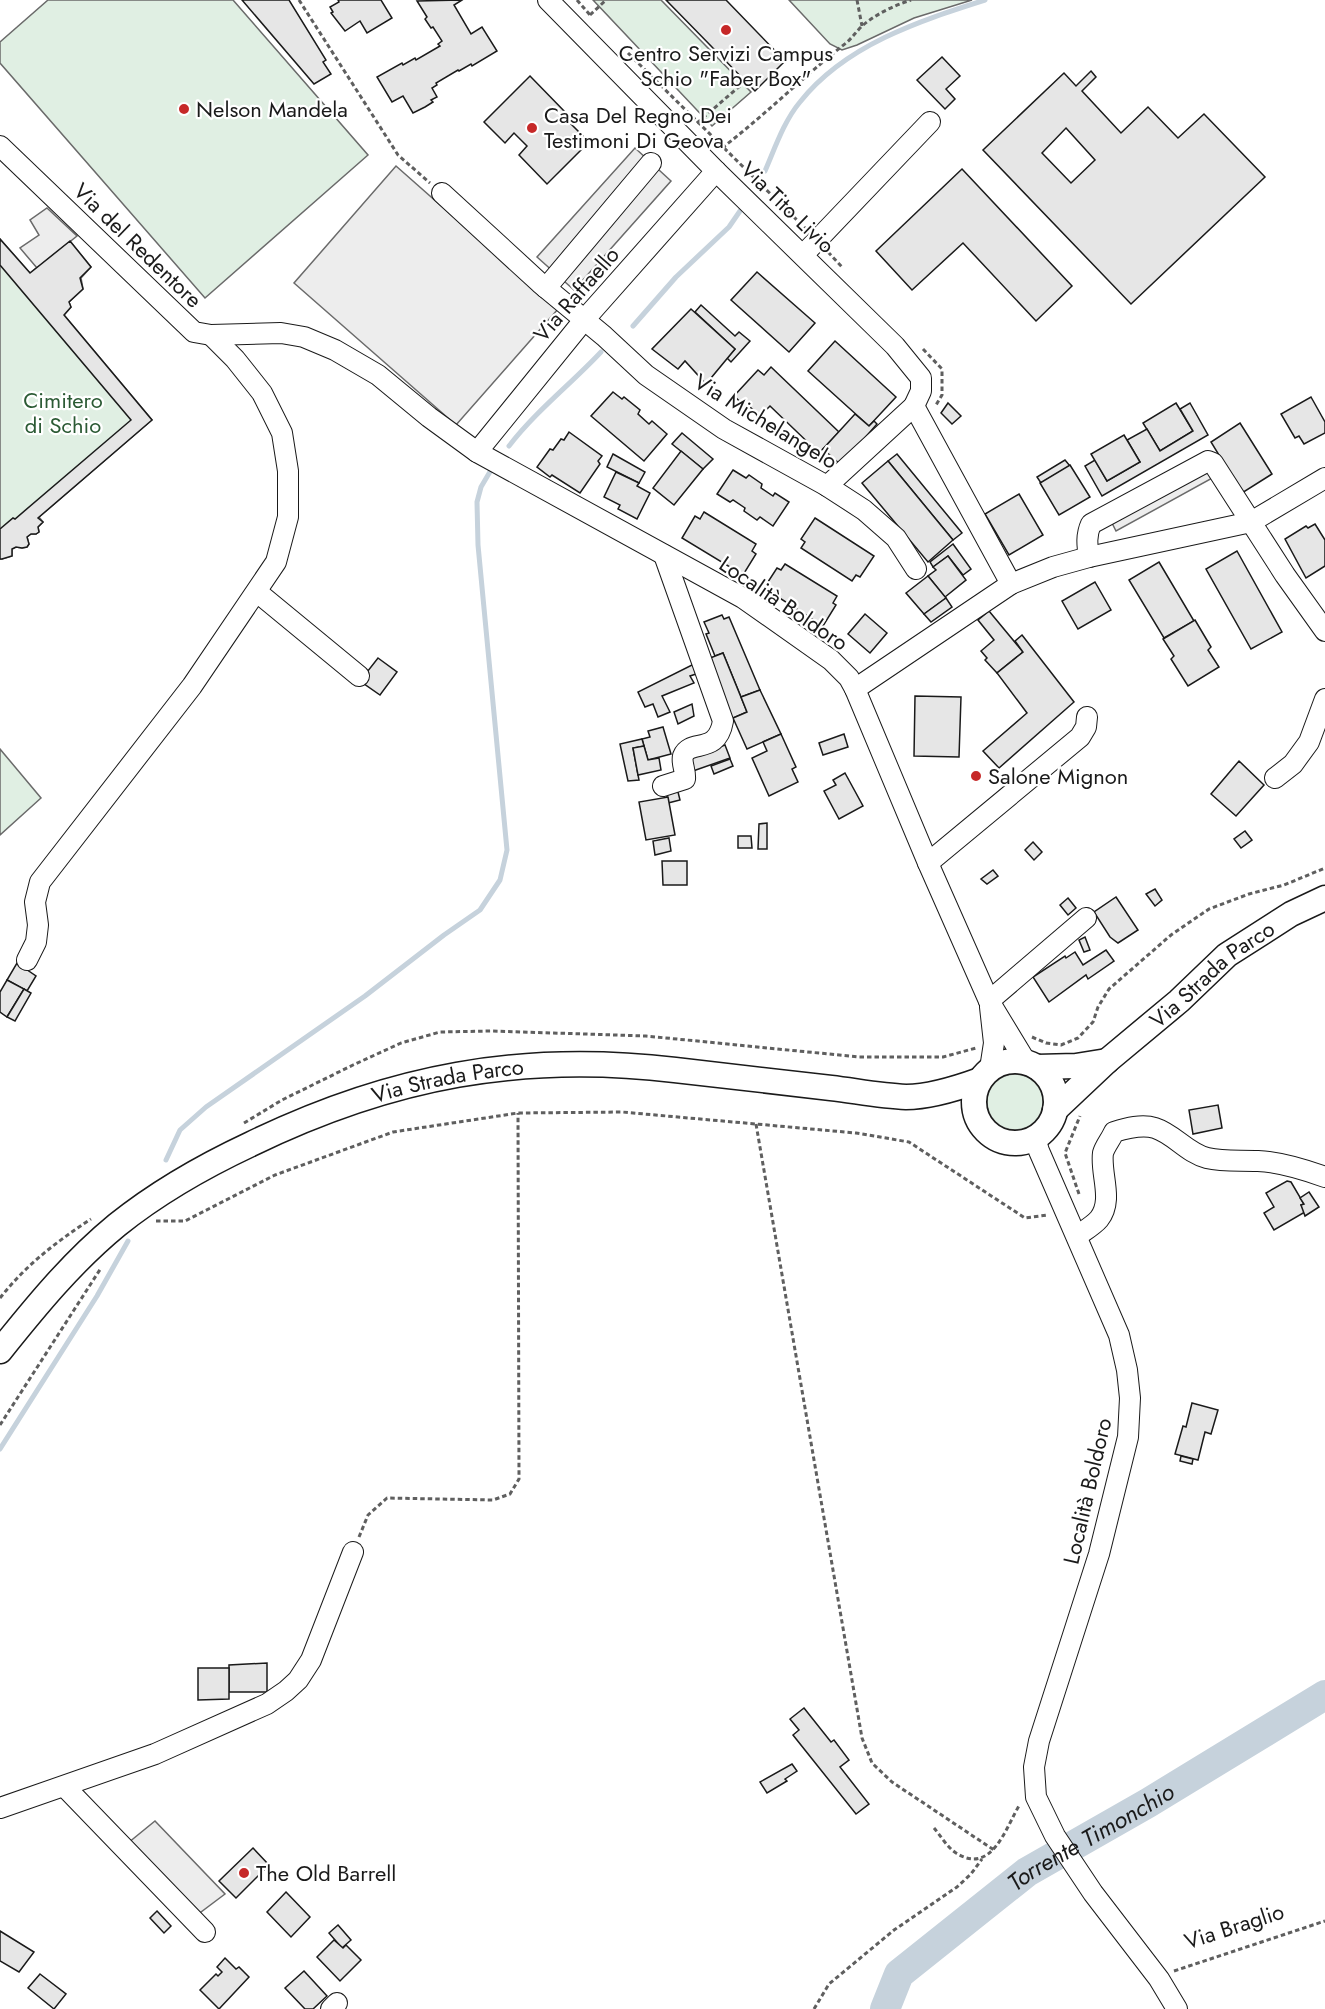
<svg xmlns="http://www.w3.org/2000/svg" width="1325" height="2009" viewBox="0 0 1325 2009" font-family="Jost,sans-serif">
<style>
.green{fill:#e0efe3;stroke:#6a6a6a;stroke-width:1.5}
.parking{fill:#ededed;stroke:#6a6a6a;stroke-width:1.5}
.lines{fill:none;stroke-linecap:round;stroke-linejoin:round}
.stream{stroke:#c6d2dc;stroke-width:5}
.river{stroke:#c6d2dc;stroke-width:30}
.building{fill:#e6e6e6;stroke:#1a1a1a;stroke-width:1.5;fill-rule:evenodd}
.minor-casing{stroke:#1a1a1a;stroke-width:22}
.major-casing{stroke:#1a1a1a;stroke-width:27}
.path{stroke:#5f5f5f;stroke-width:3;stroke-dasharray:4.5 3;stroke-linecap:butt}
.minor{stroke:#fff;stroke-width:20}
.major{stroke:#fff;stroke-width:24}
.poi-dot{fill:#c62828;stroke:#fff;stroke-width:2}
.labels{text-anchor:middle;dominant-baseline:central;stroke-width:4.5;stroke-linejoin:round;paint-order:stroke}
.poi-label{font-size:22px;fill:#1a1a1a;stroke:#fff;text-anchor:start}
.street-label{font-size:22px;fill:#1a1a1a;stroke:#fff}
.park-label{font-size:22px;fill:#2b5a34;stroke:#fff}
.water-label{font-size:24px;font-style:italic;fill:#1a1a1a;stroke:#fff}
</style>
<rect width="100%" height="100%" fill="#fff"/>
<g class="green">
<polygon points="48,0 233,0 368,155 205,298 0,63 0,42"/>
<polygon points="593,0 661,0 751,92 712,126"/>
<polygon points="789,0 972,0 914,18 857,45 842,50 830,44"/>
<polygon points="0,239 30,273 70,241 91,267 81,278 83,289 69,302 71,307 64,315 152,420 39,517 43,522 38,527 39,532 36,534 31,534 27,537 29,544 27,547 22,548 16,547 12,549 12,556 2,559 0,559"/>
<polygon points="0,749 41,798 0,835"/>
<circle cx="1015" cy="1102" r="28"/>
</g>
<g class="parking">
<polygon points="635,148 671,181 574,290 537,257"/>
<polygon points="396,166 558,309 456,425 294,283"/>
<polygon points="47,208 77,236 37,268 20,248 39,235 30,220"/>
<polygon points="1208,463 1216,476 1116,531 1109,517"/>
<polygon points="155,1821 225,1894 197,1915 128,1843"/>
</g>
<g class="lines">
<g class="stream">
<path d="M 765,171 C 775,148 784,121 800,102 C 845,45 919,21 985,0"/>
<polyline points="633,326 676,277 729,227 740,211"/>
<path d="M 509,446 C 536,411 571,384 601,352"/>
<polyline points="166,1160 180,1130 206,1107 365,996 444,935 480,910 500,880 507,850 478,545 477,502 481,487 491,470"/>
<polyline points="0,1449 97,1296 128,1241"/>
</g>
<path class="river" id="s1" d="M 885,2009 L 899,1974 L 1027,1872 L 1148,1803 L 1325,1695"/>
</g>
<g class="building">
<polygon points="242,0 289,0 326,60 323,62 331,74 314,84"/>
<polygon points="338,0 381,0 392,18 367,33 360,21 345,31 331,13 333,12 330,7 339,2"/>
<polygon points="462,0 454,5 471,34 482,27 497,51 472,66 471,64 459,71 458,70 436,83 437,85 432,88 437,97 431,100 433,102 425,107 413,113 403,96 392,102 377,77 402,63 403,65 415,58 416,60 440,46 438,44 442,41 433,27 431,28 425,19 427,17 417,1"/>
<polygon points="666,0 726,0 785,61 755,91"/>
<polygon points="942,57 960,76 946,89 955,99 945,109 917,80"/>
<path d="M 1091,71 L 1096,77 L 1082,91 L 1121,133 L 1148,107 L 1178,138 L 1204,114 L 1265,177 L 1131,304 L 983,150 L 1064,73 L 1076,86 ZM 1066,128 L 1095,160 L 1071,183 L 1042,153 Z"/>
<polygon points="530,76 566,113 563,116 589,142 547,184 519,155 527,146 514,133 505,143 484,122"/>
<polygon points="962,169 1072,286 1036,321 963,243 912,290 876,251"/>
<polygon points="0,239 30,273 70,241 91,267 80,278 83,289 69,302 71,307 64,315 152,420 38,518 43,522 38,527 39,532 36,534 31,534 27,537 29,544 27,547 22,548 16,547 12,549 12,556 2,559 0,559 0,529 13,518 15,519 131,420 0,265"/>
<polygon points="757,272 815,323 789,352 731,300"/>
<polygon points="701,305 735,336 739,332 750,341 731,362 727,358 735,349 695,312"/>
<polygon points="691,309 735,349 706,384 685,361 678,369 652,349"/>
<polygon points="835,341 896,397 869,426 808,371"/>
<polygon points="771,367 839,432 819,453 770,406 760,416 750,407 748,409 734,396 758,370 764,375"/>
<polygon points="613,392 622,399 624,397 640,410 638,414 649,424 652,421 667,434 644,461 591,416"/>
<polygon points="1311,397 1325,422 1325,433 1304,444 1299,436 1295,438 1281,414"/>
<polygon points="948,403 961,416 952,424 941,413"/>
<polygon points="1176,403 1193,431 1160,451 1143,423"/>
<polygon points="1190,403 1208,435 1102,496 1085,466 1095,460 1107,481 1140,462 1127,440 1147,429 1160,451 1193,431 1180,409"/>
<polygon points="855,414 869,426 874,421 877,424 841,465 823,449"/>
<polygon points="1240,423 1272,474 1242,493 1211,442"/>
<polygon points="569,432 602,456 598,461 600,464 580,493 552,475 550,477 537,467 550,449 553,450 561,439 564,440"/>
<polygon points="682,433 713,459 703,469 672,444"/>
<polygon points="1124,435 1140,462 1107,481 1091,454"/>
<polygon points="681,451 703,469 674,505 653,488"/>
<polygon points="613,454 645,472 639,483 607,467"/>
<polygon points="897,454 962,533 953,540 888,461"/>
<polygon points="1065,460 1070,466 1041,483 1037,477"/>
<polygon points="888,461 953,540 928,562 862,483"/>
<polygon points="1070,465 1090,497 1059,515 1040,483"/>
<polygon points="733,470 746,478 749,475 762,484 761,488 773,496 775,493 789,502 773,526 760,517 757,520 744,511 745,508 733,500 730,502 717,494"/>
<polygon points="616,472 639,483 637,486 650,493 637,519 618,509 620,505 604,497"/>
<polygon points="1019,494 1043,535 1009,555 985,514"/>
<polygon points="704,512 756,544 752,551 756,554 743,575 682,538 695,516 700,519"/>
<polygon points="815,518 874,556 860,577 856,575 852,581 801,548 805,542 801,539"/>
<polygon points="1315,524 1325,540 1325,566 1306,578 1285,539 1306,526 1308,528"/>
<polygon points="953,544 971,569 963,575 948,556 933,567 930,562"/>
<polygon points="1237,551 1282,632 1251,649 1206,569"/>
<polygon points="948,556 966,580 945,597 928,576 936,570 933,567"/>
<polygon points="1159,562 1194,621 1164,638 1129,580"/>
<polygon points="785,564 837,596 833,603 836,605 823,626 764,588 777,568 781,570"/>
<polygon points="928,576 946,598 924,614 906,593"/>
<polygon points="1095,582 1111,610 1078,629 1062,601"/>
<polygon points="946,598 952,607 931,622 924,614"/>
<polygon points="989,611 1023,652 997,673 985,660 987,658 981,651 994,640 978,620"/>
<polygon points="865,614 887,633 870,653 848,634"/>
<polygon points="722,615 724,619 729,617 760,690 741,697 723,653 715,656 706,634 709,633 704,622"/>
<polygon points="1195,620 1211,647 1208,650 1219,667 1188,686 1171,659 1174,656 1163,639"/>
<polygon points="1022,635 1074,702 999,768 983,751 1027,713 997,673 1023,652 1015,641"/>
<polygon points="723,653 747,712 729,720 705,660"/>
<polygon points="378,658 397,672 380,695 360,681"/>
<polygon points="696,663 702,672 690,676 694,683 662,696 670,712 658,717 653,704 645,707 638,692"/>
<polygon points="760,690 781,734 747,749 733,718 747,712 741,697"/>
<polygon points="915,696 961,697 959,757 914,756"/>
<polygon points="692,704 694,716 678,724 674,712"/>
<polygon points="663,727 671,754 648,760 642,739 650,737 648,731"/>
<polygon points="781,734 796,767 792,769 798,782 769,796 752,758 767,751 763,742"/>
<polygon points="844,734 848,747 823,755 819,743"/>
<polygon points="642,739 644,746 633,748 639,780 628,781 620,744"/>
<polygon points="725,745 730,758 693,771 688,758"/>
<polygon points="644,746 648,760 659,758 661,770 638,775 633,748"/>
<polygon points="730,759 733,766 714,774 711,766"/>
<polygon points="1239,761 1264,785 1236,816 1211,794"/>
<polygon points="845,773 863,806 839,819 824,791 836,785 833,780"/>
<polygon points="677,788 680,800 668,803 666,790"/>
<polygon points="668,797 675,835 646,840 639,802"/>
<polygon points="767,823 767,849 758,849 759,824"/>
<polygon points="1245,831 1252,840 1241,848 1234,839"/>
<polygon points="738,836 751,836 752,848 738,848"/>
<polygon points="669,838 671,851 655,855 653,841"/>
<polygon points="1033,842 1042,852 1034,860 1025,850"/>
<polygon points="662,861 687,861 687,885 663,885"/>
<polygon points="993,870 998,876 987,884 981,879"/>
<polygon points="1155,889 1162,900 1155,906 1146,894"/>
<polygon points="1116,897 1138,930 1118,943 1110,937 1094,912"/>
<polygon points="1068,898 1076,908 1068,915 1060,905"/>
<polygon points="1085,937 1090,950 1084,952 1079,940"/>
<polygon points="1106,950 1114,961 1088,979 1086,975 1049,1002 1033,977 1065,956 1066,958 1075,952 1083,965"/>
<polygon points="17,963 36,976 27,991 7,980"/>
<polygon points="7,980 24,989 7,1017 0,1012 0,992"/>
<polygon points="24,989 31,993 15,1021 7,1017"/>
<polygon points="1218,1105 1222,1128 1193,1134 1189,1110"/>
<polygon points="1287,1181 1291,1182 1304,1204 1301,1205 1305,1212 1274,1230 1264,1213 1274,1207 1266,1193"/>
<polygon points="1309,1192 1319,1207 1305,1216 1301,1205 1304,1204 1300,1198"/>
<polygon points="1192,1403 1218,1410 1211,1434 1205,1432 1198,1460 1175,1454 1183,1426 1186,1427"/>
<polygon points="1181,1456 1193,1459 1192,1464 1180,1461"/>
<polygon points="267,1663 267,1692 229,1692 229,1665"/>
<polygon points="198,1668 229,1668 229,1699 198,1700"/>
<polygon points="804,1708 831,1742 834,1740 849,1760 840,1767 869,1804 856,1814 793,1735 799,1730 790,1719"/>
<polygon points="792,1764 797,1771 785,1779 787,1781 767,1793 760,1782"/>
<polygon points="253,1848 269,1865 236,1898 219,1881"/>
<polygon points="286,1892 310,1917 291,1937 267,1912"/>
<polygon points="157,1911 171,1926 164,1933 150,1918"/>
<polygon points="338,1925 351,1940 342,1948 329,1933"/>
<polygon points="0,1931 34,1952 19,1972 0,1961"/>
<polygon points="334,1940 343,1948 346,1945 361,1960 340,1981 317,1957"/>
<polygon points="225,1958 236,1969 239,1967 249,1977 219,2009 200,1990 216,1974 218,1976 222,1972 217,1967"/>
<polygon points="304,1971 327,1996 313,2009 305,2009 285,1988"/>
<polygon points="40,1974 66,1994 54,2009 28,1988"/>
</g>
<g class="lines">
<g class="minor-casing">
<g id="minor">
<polyline points="548,0 716,171 895,346 921,378 921,391 914,406 827,486"/>
<polyline points="0,146 194,332 211,335 281,333 304,337 335,350 378,375 429,417 477,452 743,598 831,660 849,678 855,689 928,863 989,1001 1026,1062"/>
<polyline points="442,193 540,283 604,336 646,375 724,429 827,486 864,510 896,538 916,569"/>
<polyline points="803,255 930,122"/>
<polyline points="546,288 651,163"/>
<polyline points="914,406 1011,584"/>
<polyline points="477,452 584,320 716,171"/>
<path d="M 1089,557 C 1087,545 1086,535 1091,524 L 1208,461 L 1213,463 L 1285,575 L 1325,631"/>
<polyline points="257,592 359,676"/>
<polyline points="855,689 1011,584 1053,567 1089,557 1251,522 1325,478"/>
<polyline points="1275,778 1293,764 1309,742 1325,699"/>
<path d="M 663,786 L 685,779 C 686,771 681,763 683,756 C 690,738 717,756 723,721 L 664,555"/>
<polyline points="928,863 1080,737 1086,727 1087,717"/>
<polyline points="27,960 36,942 38,925 35,902 40,882 192,686 276,562 288,517 288,471 282,433 262,393 235,359 211,335"/>
<polyline points="989,1001 1086,918"/>
<polyline points="990,1069 994,1043 990,1007"/>
<polyline points="1035,1138 1039,1151 1119,1335 1127,1370 1130,1398 1128,1437 1099,1554 1039,1741 1034,1767 1036,1797 1055,1836 1093,1893 1159,1979 1177,2009"/>
<path d="M 1077,1236 C 1084,1231 1094,1225 1099,1219 C 1114,1200 1100,1174 1103,1153 C 1105,1146 1111,1139 1114,1132 C 1127,1128 1142,1124 1155,1128 C 1174,1134 1187,1153 1207,1158 C 1224,1162 1240,1160 1258,1161 C 1281,1162 1303,1169 1325,1177"/>
<polyline points="65,1787 205,1932"/>
<polyline points="0,1808 155,1754 267,1704 286,1691 298,1680 311,1660 353,1552"/>
<polyline points="331,2009 337,2003"/>
</g>
</g>
<g class="major-casing">
<g id="major">
<circle cx="1015" cy="1102" r="41"/>
<polyline points="1037,1067 1076,1066 1107,1061"/>
<path id="s2" d="M 1055,1110 L 1107,1061 L 1179,1001 L 1227,955 L 1291,914 L 1325,898"/>
<path id="s3" d="M 0,1351 C 36,1306 72,1262 117,1225 C 158,1192 204,1166 251,1144 C 391,1076 521,1052 675,1070 C 727,1076 779,1082 831,1088 C 856,1091 881,1096 906,1097 C 929,1097 958,1088 980,1080"/>
</g>
</g>
<g class="path">
<polyline points="299,0 398,155 430,183"/>
<polyline points="577,0 590,15"/>
<polyline points="857,0 862,26"/>
<polyline points="590,15 606,0"/>
<polyline points="628,53 805,228"/>
<polyline points="697,123 741,85"/>
<path d="M 722,148 C 765,115 803,77 846,43 C 852,38 856,32 862,26 C 876,14 893,6 911,0"/>
<polyline points="828,252 842,267"/>
<polyline points="923,349 942,369 942,395 936,405"/>
<polyline points="1032,1037 1046,1043 1061,1045 1078,1038 1093,1022 1098,1007 1109,989 1171,935 1209,909 1249,894 1284,885 1325,868"/>
<polyline points="244,1123 282,1100 353,1065 401,1043 440,1032 492,1031 646,1036 859,1057 943,1057 976,1048"/>
<polyline points="756,1124 862,1738 872,1763 892,1782 994,1850"/>
<polyline points="1079,1194 1065,1153 1080,1116"/>
<polyline points="156,1221 185,1221 275,1175 393,1132 518,1113 622,1112 856,1133 909,1142 1025,1218 1047,1215"/>
<path d="M 0,1298 C 26,1265 56,1242 91,1219"/>
<polyline points="0,1425 101,1268"/>
<polyline points="359,1537 368,1515 387,1498 493,1500 510,1494 519,1479 518,1113"/>
<path d="M 934,1828 C 940,1835 947,1847 956,1853 C 992,1876 1006,1827 1020,1804"/>
<polyline points="1174,1971 1325,1921"/>
<polyline points="814,2009 829,1984 894,1930 957,1887 971,1874 982,1859"/>
</g>
<use href="#minor" class="minor"/>
<use href="#major" class="major"/>
</g>
<g class="poi-dot">
<circle cx="726" cy="30" r="6"/>
<circle cx="184" cy="109" r="6"/>
<circle cx="532" cy="128" r="6"/>
<circle cx="976" cy="776" r="6"/>
<circle cx="244" cy="1873" r="6"/>
</g>
<g class="labels">
<g class="poi-label">
<text x="726" y="53" text-anchor="middle">Centro Servizi Campus<tspan x="726" dy="25">Schio "Faber Box"</tspan></text>
<text x="196" y="109">Nelson Mandela</text>
<text x="544" y="115">Casa Del Regno Dei<tspan x="544" dy="25">Testimoni Di Geova</tspan></text>
<text x="988" y="776">Salone Mignon</text>
<text x="256" y="1873">The Old Barrell</text>
</g>
<g class="street-label">
<text transform="translate(788 207) rotate(44)">Via Tito Livio</text>
<text transform="translate(138 245) rotate(44)">Via del Redentore</text>
<text transform="translate(576 294) rotate(-49)">Via Raffaello</text>
<text transform="translate(766 421) rotate(31)">Via Michelangelo</text>
<text transform="translate(784 603) rotate(34)">Località Boldoro</text>
<text stroke="none"><textPath href="#s2" startOffset="208">Via Strada Parco</textPath></text>
<text stroke="none"><textPath href="#s3" startOffset="537">Via Strada Parco</textPath></text>
<text transform="translate(1087 1491) rotate(-77)">Località Boldoro</text>
<text transform="translate(1234 1926) rotate(-18)">Via Braglio</text>
</g>
<g class="park-label">
<text x="63" y="400">Cimitero<tspan x="63" dy="25">di Schio</tspan></text>
</g>
<g class="water-label">
<text stroke="none"><textPath href="#s1" startOffset="274">Torrente Timonchio</textPath></text>
</g>
</g>
</svg>
